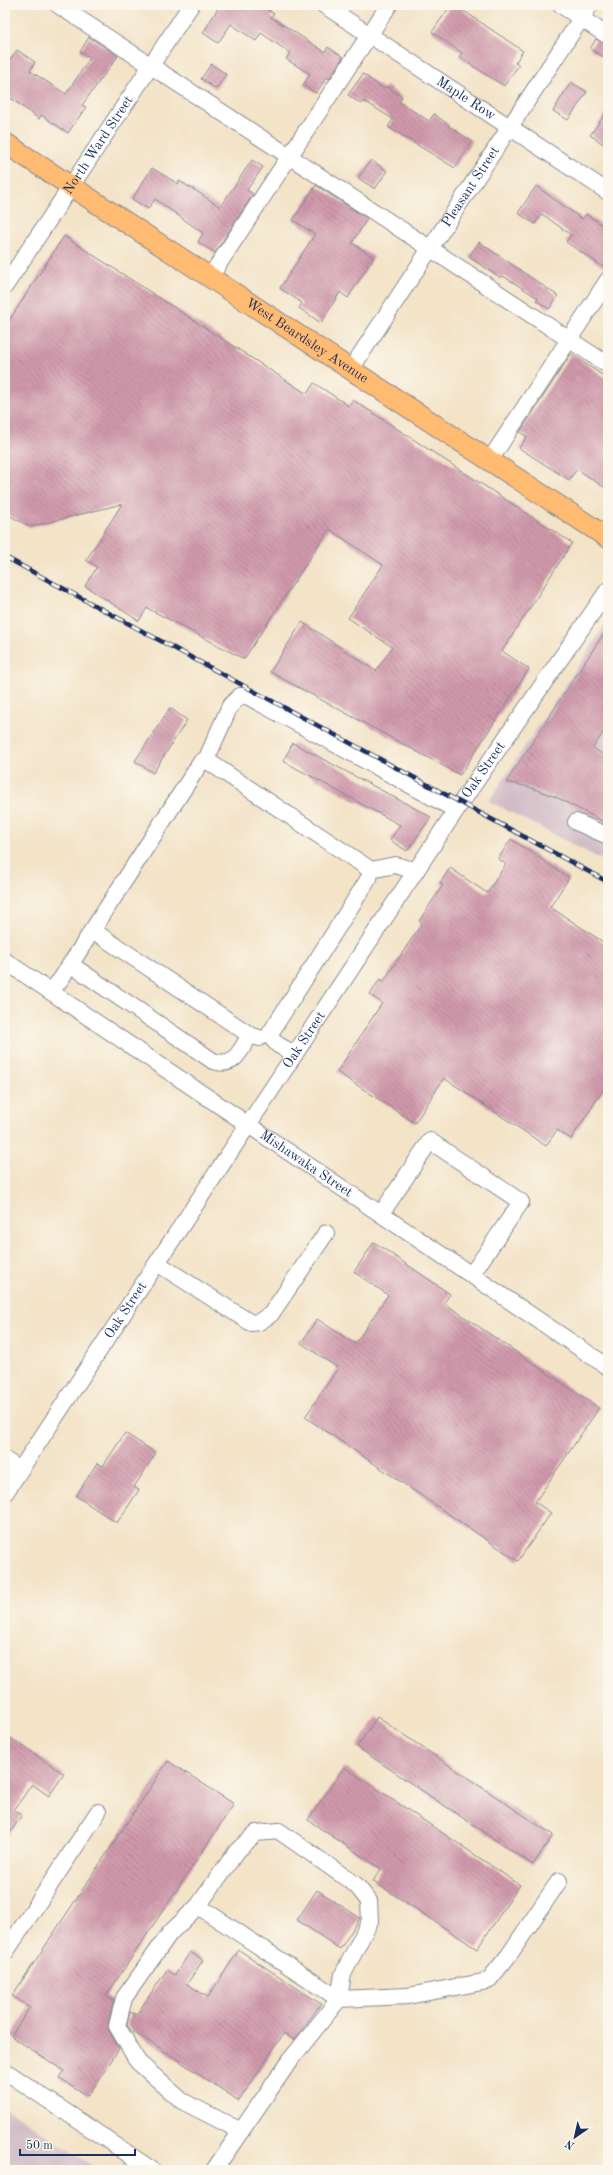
<svg xmlns="http://www.w3.org/2000/svg" width="613" height="2175" viewBox="0 0 613 2175" font-family="'Old Standard TT',serif">
<style>
.industrial{fill:#d2bdc7}
.building{fill:url(#building-back-hatch)}
.lines{fill:none;stroke-linecap:round;stroke-linejoin:round}
.minor-casing{stroke:#878992;stroke-width:18}
.major-casing{stroke:#878992;stroke-width:22}
.minor{stroke:#fff;stroke-width:16}
.major{stroke:#ffbb71;stroke-width:20}
.rail-casing{stroke:#1b2f5e;stroke-width:4.5}
.rail{stroke:#fbf7ec;stroke-width:3;stroke-dasharray:9;stroke-linecap:butt}
.labels{text-anchor:middle;dominant-baseline:central;stroke-width:3;stroke-linejoin:round;paint-order:stroke}
.street-label{font-size:14px;fill:#1b2f5e;stroke:#fbf7ec}
</style>
<defs>
<pattern id="building-back-hatch" width="6" height="6" patternUnits="userSpaceOnUse"><rect width="6" height="6" fill="#d099ac"/><path d="M-1 5l2 2M0 0l6 6M5-1l2 2" fill="none" stroke="#a87d8f"/></pattern>
</defs>
<rect width="100%" height="100%" fill="#fbf7ec"/>
<filter id="ink" filterUnits="userSpaceOnUse"><feTurbulence type="fractalNoise" baseFrequency=".025" numOctaves="2"/><feDisplacementMap in="SourceGraphic" scale="8" xChannelSelector="R" yChannelSelector="G"/><feConvolveMatrix kernelMatrix="1 2 1 2 8 2 1 2 1" color-interpolation-filters="sRGB"/></filter>
<filter id="wash" filterUnits="userSpaceOnUse"><feTurbulence type="fractalNoise" baseFrequency=".012" numOctaves="4" result="noise"/><feDisplacementMap in="SourceGraphic" scale="16" xChannelSelector="R" yChannelSelector="G"/><feGaussianBlur stdDeviation="0.9" result="paint"/><feColorMatrix in="noise" values="0 0 0 0 0 0 0 0 0 0 0 0 0 0 0 0 0 1.4 0 .05"/><feComposite in="paint" operator="in"/></filter>
<g filter="url(#wash)">
<rect width="100%" height="100%" fill="#f3e3c7"/>
<g class="industrial">
<polygon points="608,621 608,863 489,801"/>
<polygon points="5,2108 99,2170 5,2170"/>
</g>
<g id="blocks">
<g class="building">
<polygon points="220,5 260,5 274,14 271,17 325,52 328,47 343,57 329,79 327,77 316,93 303,85 310,74 286,59 290,53 261,33 256,41 231,24 218,43 203,33"/>
<polygon points="451,5 455,5 523,51 515,63 519,65 504,86 459,57 462,53 432,32"/>
<polygon points="89,37 118,56 82,105 86,107 68,133 41,115 39,119 5,94 5,67 17,50 35,62 30,71 66,94 90,58 80,52"/>
<polygon points="596,39 608,45 608,60 590,49"/>
<polygon points="211,64 226,74 216,89 201,79"/>
<polygon points="363,74 384,89 386,86 402,97 399,102 429,121 434,114 449,125 448,126 472,141 455,168 388,127 393,119 364,101 361,104 348,95"/>
<polygon points="571,82 587,92 568,120 553,111"/>
<polygon points="608,110 608,147 590,135"/>
<polygon points="252,160 263,167 247,190 253,194 215,253 198,242 203,233 155,199 148,209 132,199 152,168 178,184 179,181 198,192 220,207"/>
<polygon points="371,160 387,171 375,189 358,178"/>
<polygon points="316,185 367,219 352,243 374,257 348,298 340,292 321,323 299,308 302,303 280,288 315,234 293,220"/>
<polygon points="536,186 582,219 586,214 608,229 608,270 566,242 571,235 542,214 535,224 518,213"/>
<polygon points="64,236 307,394 314,383 349,406 353,400 572,543 502,651 529,669 460,775 270,672 302,622 376,671 392,647 348,618 383,565 329,529 244,659 147,608 139,621 85,586 97,567 86,560 122,504 30,527 5,513 5,327"/>
<polygon points="479,242 558,296 549,309 536,300 538,298 503,276 501,278 469,257"/>
<polygon points="571,354 608,379 608,490 577,469 569,480 519,448 527,437 520,432"/>
<polygon points="608,627 608,725 593,748 608,758 608,824 556,797 529,787 506,782"/>
<polygon points="170,708 187,720 153,773 135,761"/>
<polygon points="293,743 431,817 407,851 390,840 400,825 283,761"/>
<polygon points="511,839 569,878 550,907 608,945 608,1083 571,1139 557,1130 546,1146 444,1078 415,1123 337,1072 382,1003 370,995 380,979 383,982 422,923 419,921 443,885 440,883 450,868 487,893 506,864 498,859"/>
<polygon points="374,1242 450,1294 444,1303 599,1408 535,1502 551,1513 518,1561 305,1417 338,1368 301,1343 317,1319 355,1344 388,1295 354,1272"/>
<polygon points="125,1433 156,1453 134,1487 139,1490 117,1523 76,1496 97,1463 103,1466"/>
<polygon points="377,1717 553,1835 533,1865 357,1747"/>
<polygon points="5,1734 64,1774 49,1796 32,1784 14,1810 22,1815 5,1840"/>
<polygon points="168,1761 234,1804 106,1996 114,2001 108,2024 109,2030 119,2049 88,2096 60,2078 64,2071 11,2036 30,2007 12,1996"/>
<polygon points="344,1767 520,1885 477,1949 373,1881 381,1869 308,1820"/>
<polygon points="317,1890 360,1918 340,1949 297,1920"/>
<polygon points="239,1950 321,2004 294,2040 284,2033 239,2101 157,2046 131,2031 127,2025 130,2012 136,2015 167,1970 175,1975 190,1952 203,1960 187,1984 208,1997"/>
</g>
</g>
</g>
<g filter="url(#ink)">
<use href="#blocks" fill-opacity="0" stroke="#878992" stroke-width="1"/>
<g class="lines">
<g class="minor-casing">
<g id="minor">
<polyline points="58,5 608,365"/>
<path id="s1" d="M 324,5 L 608,192"/>
<polyline points="561,5 608,36"/>
<polyline points="210,277 389,5"/>
<path id="s2" d="M 5,286 L 191,5"/>
<path id="s3" d="M 351,369 L 590,5"/>
<polyline points="490,460 608,280"/>
<polyline points="206,760 230,706 240,696 247,696 456,810"/>
<polyline points="576,822 608,836"/>
<polyline points="371,870 395,865 416,871"/>
<polyline points="92,930 250,1035 259,1038"/>
<path id="s4" d="M 5,961 L 608,1367"/>
<path d="M 70,964 L 213,1061 C 235,1068 239,1052 250,1035"/>
<polyline points="51,991 61,979 201,762 206,760 371,870 369,878 269,1035 278,1045 295,1054"/>
<polyline points="381,1214 430,1141 521,1202 472,1274"/>
<polyline points="157,1263 251,1323 259,1322 271,1314 326,1233"/>
<polyline points="5,1460 20,1470"/>
<path id="s5" d="M 5,1493 L 456,810 L 608,590"/>
<polyline points="198,1906 237,1851 256,1833 279,1831 356,1885 369,1901 370,1921 343,1974 339,1999 198,1906 170,1933 124,1998 117,2026 138,2062 182,2101 241,2131"/>
<polyline points="5,1953 98,1812"/>
<polyline points="5,2071 152,2170"/>
<polyline points="214,2170 291,2059 339,1999 408,1996 488,1981 509,1955 559,1881"/>
</g>
</g>
<g class="major-casing">
<g id="major">
<path id="s6" d="M 5,143 L 608,538"/>
</g>
</g>
<use href="#minor" class="minor"/>
<use href="#major" class="major"/>
<g class="rail-casing">
<polyline id="rail" points="5,557 608,882"/>
</g>
<use href="#rail" class="rail"/>
</g>
</g>
<g class="labels">
<g class="street-label">
<text stroke="none"><textPath href="#s1" startOffset="170">Maple Row</textPath></text>
<text stroke="none"><textPath href="#s2" startOffset="169">North Ward Street</textPath></text>
<text stroke="none"><textPath href="#s3" startOffset="218">Pleasant Street</textPath></text>
<text stroke="none"><textPath href="#s6" startOffset="361">West Beardsley Avenue</textPath></text>
<text stroke="none"><textPath href="#s5" startOffset="867">Oak Street</textPath></text>
<text stroke="none"><textPath href="#s5" startOffset="543">Oak Street</textPath></text>
<text stroke="none"><textPath href="#s4" startOffset="363">Mishawaka Street</textPath></text>
<text stroke="none"><textPath href="#s5" startOffset="219">Oak Street</textPath></text>
</g>
</g>
<rect width="613" height="2175" fill="none" stroke="#fbf7ec" stroke-width="20"/>
<g transform="translate(575 2137) rotate(214)" stroke="#fbf7ec" stroke-width="3" paint-order="stroke">
<path d="M0-3L7 15L0 10L-7 15Z" fill="#1b2f5e"/>
<text y="-6" font-size="11" font-weight="bold" text-anchor="middle" fill="#1b2f5e">N</text>
</g>
<path d="M20 2149v6h115v-6" fill="none" stroke="#1b2f5e" stroke-width="2"/>
<text x="26" y="2149" font-size="12" fill="#1b2f5e" stroke="#fbf7ec" stroke-width="3" paint-order="stroke">50 m</text>
</svg>
